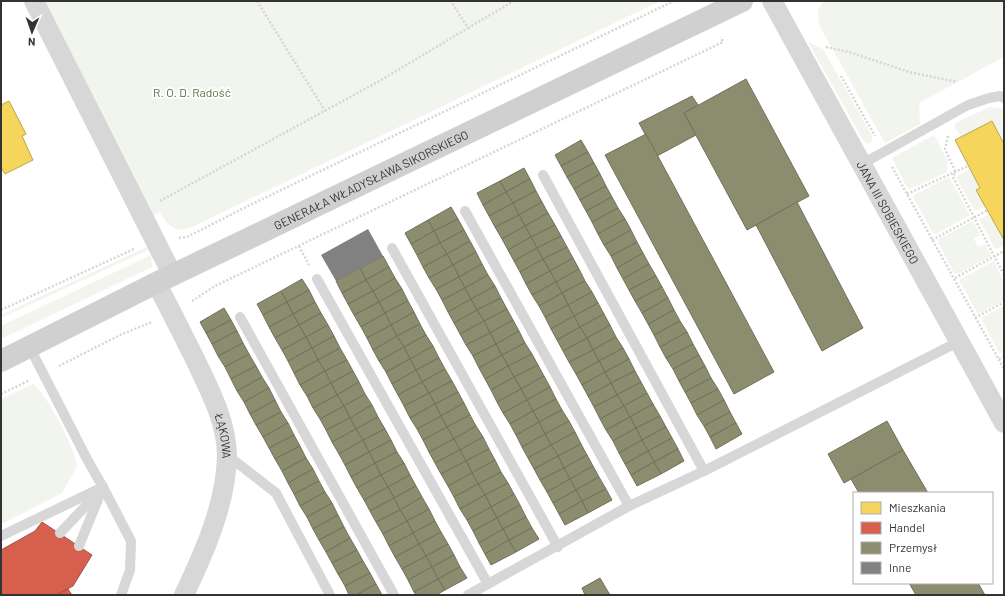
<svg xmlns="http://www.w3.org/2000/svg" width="1005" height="596" viewBox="0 0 1005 596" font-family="Barlow,sans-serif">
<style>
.green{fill:#f1f5ed}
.homes{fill:#f6d55c;stroke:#bca450}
.shops{fill:#d6604d;stroke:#a55245}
.industry{fill:#8c8c6e;stroke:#71715c}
.building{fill:#818181}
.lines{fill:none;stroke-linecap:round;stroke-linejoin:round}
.path{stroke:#d6d6d6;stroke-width:2.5;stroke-dasharray:2 2;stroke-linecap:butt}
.lane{stroke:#d7d7d7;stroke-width:10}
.street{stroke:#d7d7d7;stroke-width:20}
.secondary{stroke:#d0d0d0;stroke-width:22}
.labels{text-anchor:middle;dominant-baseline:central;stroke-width:4;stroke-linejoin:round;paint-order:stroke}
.park-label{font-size:12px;fill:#56703f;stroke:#fff}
.street-label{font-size:12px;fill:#333;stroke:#fff}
</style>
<rect width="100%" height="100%" fill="#fff"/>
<g class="green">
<polygon points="45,1 660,1 190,228 177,230 167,223 160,212 153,216"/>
<polygon points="824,1 1004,1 1004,57 919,103 920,124 885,143 819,25 818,9"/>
<polygon points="808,42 823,49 872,136 872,141 868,144 863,140"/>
<polygon points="990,107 1004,109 1004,144 992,121 961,137 955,127 955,123"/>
<polygon points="934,135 948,162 947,172 910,189 907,187 892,158"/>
<polygon points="970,169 980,188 976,190 986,206 975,211 956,177"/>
<polygon points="949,177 970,215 936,234 933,233 913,197 914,195"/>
<polygon points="990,214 1004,240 1004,246 995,249 979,219"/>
<polygon points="973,221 980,235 974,239 978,247 985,244 991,256 958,274 954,273 938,242 939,239"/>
<polygon points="149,246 150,249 1,318 1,315"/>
<polygon points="151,255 152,267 1,339 1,326"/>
<polygon points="994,261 1004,281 1004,300 978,314 959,280"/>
<polygon points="1004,306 1004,351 1000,354 981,318"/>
<path d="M 33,384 C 49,397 73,446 77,466 L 62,493 L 1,524 L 1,399 Z"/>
</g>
<g class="homes">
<polygon points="9,101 26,134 22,136 33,160 5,174 1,167 1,105"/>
<polygon points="992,121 1004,144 1004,240 976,190 980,188 955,140"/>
</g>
<g class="shops">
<polygon points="42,522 92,555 73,586 56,595 1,595 1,550 35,531"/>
<polygon points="68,589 72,595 56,595"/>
</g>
<g class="industry">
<polygon points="746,79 809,196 747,230 684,113"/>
<polygon points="692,96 698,105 684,113 696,135 657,156 639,123"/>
<polygon points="646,134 774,372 734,394 605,155"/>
<polygon points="581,140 588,152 561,166 555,155"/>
<polygon points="588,152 594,163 567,177 561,166"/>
<polygon points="594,163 600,174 574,189 567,177"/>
<polygon points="524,168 530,179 506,192 500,181"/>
<polygon points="600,174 606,186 580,200 574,189"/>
<polygon points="530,179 536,191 513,203 506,192"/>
<polygon points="500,181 506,192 483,205 477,193"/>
<polygon points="606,186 612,197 586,211 580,200"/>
<polygon points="536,191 542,202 519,215 513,203"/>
<polygon points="506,192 513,203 489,216 483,205"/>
<polygon points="612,197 618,208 592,222 586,211"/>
<polygon points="542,202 548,213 525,226 519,215"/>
<polygon points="797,202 863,328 822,351 756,225"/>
<polygon points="513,203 519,215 495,227 489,216"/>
<polygon points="451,207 458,219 434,231 428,220"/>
<polygon points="618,208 625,219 598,234 592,222"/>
<polygon points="548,213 555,225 531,237 525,226"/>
<polygon points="519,215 525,226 502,239 495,227"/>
<polygon points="458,219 464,230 440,243 434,231"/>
<polygon points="625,219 631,230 604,245 598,234"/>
<polygon points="428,220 434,231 411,244 405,233"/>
<polygon points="555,225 561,236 537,248 531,237"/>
<polygon points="525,226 531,237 508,250 502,239"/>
<polygon points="464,230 470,241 447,254 440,243"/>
<polygon points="631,230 637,242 611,256 604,245"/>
<polygon points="434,231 440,243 417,255 411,244"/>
<polygon points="561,236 567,247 543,259 537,248"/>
<polygon points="531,237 537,248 514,261 508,250"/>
<polygon points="470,241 476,252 453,265 447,254"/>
<polygon points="637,242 643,253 617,268 611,256"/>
<polygon points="440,243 447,254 423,267 417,255"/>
<polygon points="567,247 573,258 550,271 543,259"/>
<polygon points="537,248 543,259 520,272 514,261"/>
<polygon points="476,252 482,264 459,277 453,265"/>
<polygon points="643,253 649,264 623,279 617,268"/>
<polygon points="447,254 453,265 429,278 423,267"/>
<polygon points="383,256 389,267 366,280 360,268"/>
<polygon points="573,258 579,269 556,282 550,271"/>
<polygon points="543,259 550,271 526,284 520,272"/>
<polygon points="482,264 488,275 465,288 459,277"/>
<polygon points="649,264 656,276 629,290 623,279"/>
<polygon points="453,265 459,277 436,289 429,278"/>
<polygon points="389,267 395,278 373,291 366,280"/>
<polygon points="360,268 366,280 342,293 336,281"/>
<polygon points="579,269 585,281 562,293 556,282"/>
<polygon points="550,271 556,282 532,295 526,284"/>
<polygon points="488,275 495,286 471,299 465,288"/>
<polygon points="656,276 662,287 635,301 629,290"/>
<polygon points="459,277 465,288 442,300 436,289"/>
<polygon points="395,278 402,289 379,302 373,291"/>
<polygon points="302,279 309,290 287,302 281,291"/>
<polygon points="366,280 373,291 348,304 342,293"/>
<polygon points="585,281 592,292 568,305 562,293"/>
<polygon points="556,282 562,293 539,306 532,295"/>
<polygon points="495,286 501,298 477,310 471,299"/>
<polygon points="662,287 668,298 642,313 635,301"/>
<polygon points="465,288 471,299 448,312 442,300"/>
<polygon points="402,289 408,301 385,313 379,302"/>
<polygon points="309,290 315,302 293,314 287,302"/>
<polygon points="281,291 287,302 263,315 257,304"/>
<polygon points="373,291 379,302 354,315 348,304"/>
<polygon points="592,292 598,303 574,316 568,305"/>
<polygon points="562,293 568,305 545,317 539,306"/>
<polygon points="501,298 507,309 484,321 477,310"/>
<polygon points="668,298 674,310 648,324 642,313"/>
<polygon points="471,299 477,310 454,323 448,312"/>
<polygon points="408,301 414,312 391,325 385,313"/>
<polygon points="287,302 293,314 269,327 263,315"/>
<polygon points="315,302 321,313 299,325 293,314"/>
<polygon points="379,302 385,313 361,327 354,315"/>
<polygon points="598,303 604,314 580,327 574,316"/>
<polygon points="568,305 574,316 551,329 545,317"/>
<polygon points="224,308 231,320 206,333 200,322"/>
<polygon points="507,309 513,320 490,333 484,321"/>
<polygon points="477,310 484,321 460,334 454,323"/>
<polygon points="674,310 680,321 654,335 648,324"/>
<polygon points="414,312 420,324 397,336 391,325"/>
<polygon points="321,313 328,325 306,337 299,325"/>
<polygon points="385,313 391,325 367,338 361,327"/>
<polygon points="293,314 299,325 275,338 269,327"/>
<polygon points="604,314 610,325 587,338 580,327"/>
<polygon points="574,316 580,327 557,340 551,329"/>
<polygon points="231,320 237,331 212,344 206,333"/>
<polygon points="513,320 519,331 496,344 490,333"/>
<polygon points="484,321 490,333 466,345 460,334"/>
<polygon points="680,321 687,332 660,347 654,335"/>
<polygon points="420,324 426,335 404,347 397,336"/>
<polygon points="299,325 306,337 282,350 275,338"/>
<polygon points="328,325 334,336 312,348 306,337"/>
<polygon points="391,325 397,336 373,350 367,338"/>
<polygon points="610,325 616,337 593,350 587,338"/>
<polygon points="580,327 587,338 563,351 557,340"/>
<polygon points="237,331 243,343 218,356 212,344"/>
<polygon points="519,331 525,343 502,355 496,344"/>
<polygon points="687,332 693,344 666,358 660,347"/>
<polygon points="490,333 496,344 473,356 466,345"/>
<polygon points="426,335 433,346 410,359 404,347"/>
<polygon points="334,336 340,348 318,360 312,348"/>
<polygon points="397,336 404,347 379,361 373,350"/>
<polygon points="306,337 312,348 288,361 282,350"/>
<polygon points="616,337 623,348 599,361 593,350"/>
<polygon points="587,338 593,350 569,362 563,351"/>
<polygon points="243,343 249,354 225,367 218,356"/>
<polygon points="525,343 532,354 508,366 502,355"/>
<polygon points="496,344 502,355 479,368 473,356"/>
<polygon points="693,344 699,355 673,369 666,358"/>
<polygon points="433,346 439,358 416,370 410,359"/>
<polygon points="404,347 410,359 386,372 379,361"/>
<polygon points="312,348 318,360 294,373 288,361"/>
<polygon points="340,348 347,360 325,371 318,360"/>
<polygon points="623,348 629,359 605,372 599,361"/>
<polygon points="593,350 599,361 576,374 569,362"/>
<polygon points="249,354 256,366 231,379 225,367"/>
<polygon points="532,354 538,365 514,377 508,366"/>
<polygon points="502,355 508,366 485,379 479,368"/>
<polygon points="699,355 705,366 679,381 673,369"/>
<polygon points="439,358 445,369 422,382 416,370"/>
<polygon points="410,359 416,370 392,384 386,372"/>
<polygon points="629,359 635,371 611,383 605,372"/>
<polygon points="318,360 325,371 300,385 294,373"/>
<polygon points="347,360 353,371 331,383 325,371"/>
<polygon points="599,361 605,372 582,385 576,374"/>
<polygon points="538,365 544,376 521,389 514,377"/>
<polygon points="256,366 262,377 237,391 231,379"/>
<polygon points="508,366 514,377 491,390 485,379"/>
<polygon points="705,366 711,378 685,392 679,381"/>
<polygon points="445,369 452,381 429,393 422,382"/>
<polygon points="416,370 422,382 398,395 392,384"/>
<polygon points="325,371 331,383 307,396 300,385"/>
<polygon points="353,371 359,382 337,395 331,383"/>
<polygon points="635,371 641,382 617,395 611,383"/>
<polygon points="605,372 611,383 588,396 582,385"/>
<polygon points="544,376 550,387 527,400 521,389"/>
<polygon points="262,377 269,388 244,402 237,391"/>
<polygon points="514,377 521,389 497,402 491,390"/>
<polygon points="711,378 718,389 691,403 685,392"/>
<polygon points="452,381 458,392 435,404 429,393"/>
<polygon points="359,382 365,394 344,406 337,395"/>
<polygon points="422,382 429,393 404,406 398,395"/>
<polygon points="641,382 647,393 624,406 617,395"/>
<polygon points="331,383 337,395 313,408 307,396"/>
<polygon points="611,383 617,395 594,407 588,396"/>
<polygon points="550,387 556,399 533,411 527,400"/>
<polygon points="269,388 275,400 250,414 244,402"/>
<polygon points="521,389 527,400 503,413 497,402"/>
<polygon points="718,389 724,400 697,415 691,403"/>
<polygon points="458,392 464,403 441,416 435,404"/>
<polygon points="429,393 435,404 410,418 404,406"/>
<polygon points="647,393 653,404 630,417 624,406"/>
<polygon points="365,394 372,405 350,418 344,406"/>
<polygon points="337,395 344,406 320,419 313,408"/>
<polygon points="617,395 624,406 600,419 594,407"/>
<polygon points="556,399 562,410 539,422 533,411"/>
<polygon points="275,400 281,412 256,425 250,414"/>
<polygon points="527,400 533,411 510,424 503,413"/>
<polygon points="724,400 730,412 704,426 697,415"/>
<polygon points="464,403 470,415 447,427 441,416"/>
<polygon points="435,404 441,416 417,429 410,418"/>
<polygon points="653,404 660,416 636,428 630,417"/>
<polygon points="372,405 378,417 356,429 350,418"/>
<polygon points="344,406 350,418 326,430 320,419"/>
<polygon points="624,406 630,417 606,430 600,419"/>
<polygon points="562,410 569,421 545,434 539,422"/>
<polygon points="533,411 539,422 516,435 510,424"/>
<polygon points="281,412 288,423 263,437 256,425"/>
<polygon points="730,412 736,423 710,437 704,426"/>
<polygon points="470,415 476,426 454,439 447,427"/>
<polygon points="441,416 447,427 423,440 417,429"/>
<polygon points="660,416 666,427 642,440 636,428"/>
<polygon points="378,417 385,429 363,440 356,429"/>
<polygon points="630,417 636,428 613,441 606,430"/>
<polygon points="350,418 356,429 332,442 326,430"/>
<polygon points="569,421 575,432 551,445 545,434"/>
<polygon points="887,421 903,450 844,483 828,454"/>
<polygon points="539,422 545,434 522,447 516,435"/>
<polygon points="288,423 294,435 269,448 263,437"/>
<polygon points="736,423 742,434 716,449 710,437"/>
<polygon points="476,426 483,437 460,450 454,439"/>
<polygon points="447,427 454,439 429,452 423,440"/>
<polygon points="666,427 672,438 648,451 642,440"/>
<polygon points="636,428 642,440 619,453 613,441"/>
<polygon points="356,429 363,440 339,454 332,442"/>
<polygon points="385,429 391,440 369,452 363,440"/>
<polygon points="575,432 581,444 558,456 551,445"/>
<polygon points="545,434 551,445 528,458 522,447"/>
<polygon points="294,435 300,446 275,459 269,448"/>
<polygon points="483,437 489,449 466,461 460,450"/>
<polygon points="672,438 678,449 654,462 648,451"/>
<polygon points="454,439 460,450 435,463 429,452"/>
<polygon points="363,440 369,452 345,465 339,454"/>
<polygon points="391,440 397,452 375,463 369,452"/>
<polygon points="642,440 648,451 625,464 619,453"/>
<polygon points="581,444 587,455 564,468 558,456"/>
<polygon points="551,445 558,456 534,469 528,458"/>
<polygon points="300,446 306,458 282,471 275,459"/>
<polygon points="489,449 495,460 472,473 466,461"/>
<polygon points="678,449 684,461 661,474 654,462"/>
<polygon points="460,450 466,461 441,474 435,463"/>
<polygon points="903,450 928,493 859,493 851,479"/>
<polygon points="648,451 654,462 631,475 625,464"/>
<polygon points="369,452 375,463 351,477 345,465"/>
<polygon points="397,452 404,463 381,475 375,463"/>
<polygon points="587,455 593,466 570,479 564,468"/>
<polygon points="558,456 564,468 540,480 534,469"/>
<polygon points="306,458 313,469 288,483 282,471"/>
<polygon points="495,460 501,472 478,484 472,473"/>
<polygon points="466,461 472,473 448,486 441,474"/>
<polygon points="654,462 661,474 637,486 631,475"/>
<polygon points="375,463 381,475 357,488 351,477"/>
<polygon points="404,463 410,475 388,487 381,475"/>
<polygon points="593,466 599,477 576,490 570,479"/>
<polygon points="564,468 570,479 547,492 540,480"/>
<polygon points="313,469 319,481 294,494 288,483"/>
<polygon points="501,472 508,483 485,495 478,484"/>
<polygon points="472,473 478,484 454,497 448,486"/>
<polygon points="381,475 388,487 364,500 357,488"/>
<polygon points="410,475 416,486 394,498 388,487"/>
<polygon points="599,477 606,489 582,501 576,490"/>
<polygon points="570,479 576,490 553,503 547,492"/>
<polygon points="319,481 325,492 300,506 294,494"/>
<polygon points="508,483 514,494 491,507 485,495"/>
<polygon points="478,484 485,495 460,509 454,497"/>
<polygon points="416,486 422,497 400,510 394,498"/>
<polygon points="388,487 394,498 370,511 364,500"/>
<polygon points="606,489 612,500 588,513 582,501"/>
<polygon points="576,490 582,501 559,514 553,503"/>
<polygon points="325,492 332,503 307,517 300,506"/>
<polygon points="514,494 520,505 497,518 491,507"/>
<polygon points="485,495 491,507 467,520 460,509"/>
<polygon points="422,497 429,509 407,521 400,510"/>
<polygon points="394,498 400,510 376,522 370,511"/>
<polygon points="582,501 588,513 565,525 559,514"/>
<polygon points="332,503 338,515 313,529 307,517"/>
<polygon points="520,505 526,517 503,529 497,518"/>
<polygon points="491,507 497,518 473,531 467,520"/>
<polygon points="429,509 435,521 413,533 407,521"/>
<polygon points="400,510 407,521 383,534 376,522"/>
<polygon points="338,515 344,527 319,540 313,529"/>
<polygon points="526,517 532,528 509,540 503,529"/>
<polygon points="497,518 503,529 479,543 473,531"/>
<polygon points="407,521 413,533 389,546 383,534"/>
<polygon points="435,521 441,532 419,544 413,533"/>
<polygon points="344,527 350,538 326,552 319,540"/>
<polygon points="532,528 539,539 516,552 509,540"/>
<polygon points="503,529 509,540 485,554 479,543"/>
<polygon points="441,532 448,544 426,556 419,544"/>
<polygon points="413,533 419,544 395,557 389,546"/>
<polygon points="350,538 357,550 332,563 326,552"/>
<polygon points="509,540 516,552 491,565 485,554"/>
<polygon points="419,544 426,556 402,569 395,557"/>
<polygon points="448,544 454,555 432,567 426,556"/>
<polygon points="357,550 363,561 338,574 332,563"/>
<polygon points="454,555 460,567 438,579 432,567"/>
<polygon points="426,556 432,567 408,580 402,569"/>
<polygon points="363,561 370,573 345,586 338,574"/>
<polygon points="432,567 438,579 414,592 408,580"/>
<polygon points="460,567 467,578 445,590 438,579"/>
<polygon points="370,573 376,584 356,595 349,595 345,586"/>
<polygon points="600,578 610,595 585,595 582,588"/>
<polygon points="438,579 445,590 436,595 416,595 414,592"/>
<polygon points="909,583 978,583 985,595 916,595"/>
<polygon points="376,584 382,595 356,595"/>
</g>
<polygon class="building" points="368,229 383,256 336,281 321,255"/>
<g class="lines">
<g class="path">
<polyline points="257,1 325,111"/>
<polyline points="468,28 514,1"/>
<polyline points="826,47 849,52 909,72 957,82"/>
<polyline points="841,76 875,136"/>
<polyline points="948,136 945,149 955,171 953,177 1004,275"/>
<polyline points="892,167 1004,369"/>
<polyline points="907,194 968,166"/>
<polyline points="160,201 383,79 468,28 451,1"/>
<polyline points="179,238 187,237 250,205 674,1"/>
<polyline points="932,240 988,210"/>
<polyline points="299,246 309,265"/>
<polyline points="955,278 1004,251"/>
<polyline points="192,301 215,286 723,42 721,37"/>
<polyline points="1,310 134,249"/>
<polyline points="975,318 1004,302"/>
<polyline points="999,359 1004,356"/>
<polyline points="59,366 120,335 152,322"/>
<polyline points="1,394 28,381"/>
</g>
<g class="lane">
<polyline points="862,164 968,105 989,98 1000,96 1004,98"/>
<polyline points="543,175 704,471"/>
<polyline points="465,211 629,506"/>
<polyline points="392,248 558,547"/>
<polyline points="317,279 488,584"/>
<polyline points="240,317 394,595"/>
<polyline points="227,455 276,493 330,595"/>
<polyline points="103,487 131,541 130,570 121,595"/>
<polyline points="60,533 98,493"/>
<polyline points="1,536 103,487 88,461 30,348"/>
<polyline points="79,546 103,487"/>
<polyline points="468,595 629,506 704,471 958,342"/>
</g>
<g class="street">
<polyline points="34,1 173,276"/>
<path id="s1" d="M 772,1 L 1004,423"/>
<path id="s2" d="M 156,283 C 170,308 182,334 195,359 C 209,389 227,422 227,456 C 226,504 204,553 184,595"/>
</g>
<path class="secondary" id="s3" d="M 1,361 L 156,283 L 742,1"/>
</g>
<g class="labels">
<g class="park-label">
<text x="192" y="92">R. O. D. Radość</text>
</g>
<g class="street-label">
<text stroke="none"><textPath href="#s3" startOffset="412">GENERAŁA WŁADYSŁAWA SIKORSKIEGO</textPath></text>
<text stroke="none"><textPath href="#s1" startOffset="241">JANA III SOBIESKIEGO</textPath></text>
<text stroke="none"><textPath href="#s2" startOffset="168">ŁĄKOWA</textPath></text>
</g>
</g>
<rect width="1005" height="596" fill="none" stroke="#333333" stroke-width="4"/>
<rect x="853" y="492" width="140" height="92" fill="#ffffff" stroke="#adadad"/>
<rect x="861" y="502" width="20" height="12" fill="#f6d55c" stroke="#adadad"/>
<text x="889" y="512" font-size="12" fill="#333333">Mieszkania</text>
<rect x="861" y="522" width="20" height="12" fill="#d6604d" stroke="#adadad"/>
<text x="889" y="532" font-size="12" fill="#333333">Handel</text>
<rect x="861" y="542" width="20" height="12" fill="#8c8c6e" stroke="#adadad"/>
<text x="889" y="552" font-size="12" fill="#333333">Przemysł</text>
<rect x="861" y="562" width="20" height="12" fill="#818181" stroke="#adadad"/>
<text x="889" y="572" font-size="12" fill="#333333">Inne</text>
<g transform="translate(32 32) rotate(182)" stroke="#ffffff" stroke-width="3" paint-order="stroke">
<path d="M0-3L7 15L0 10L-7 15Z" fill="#333333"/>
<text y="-6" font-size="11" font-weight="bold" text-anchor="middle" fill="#333333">N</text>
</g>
</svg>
